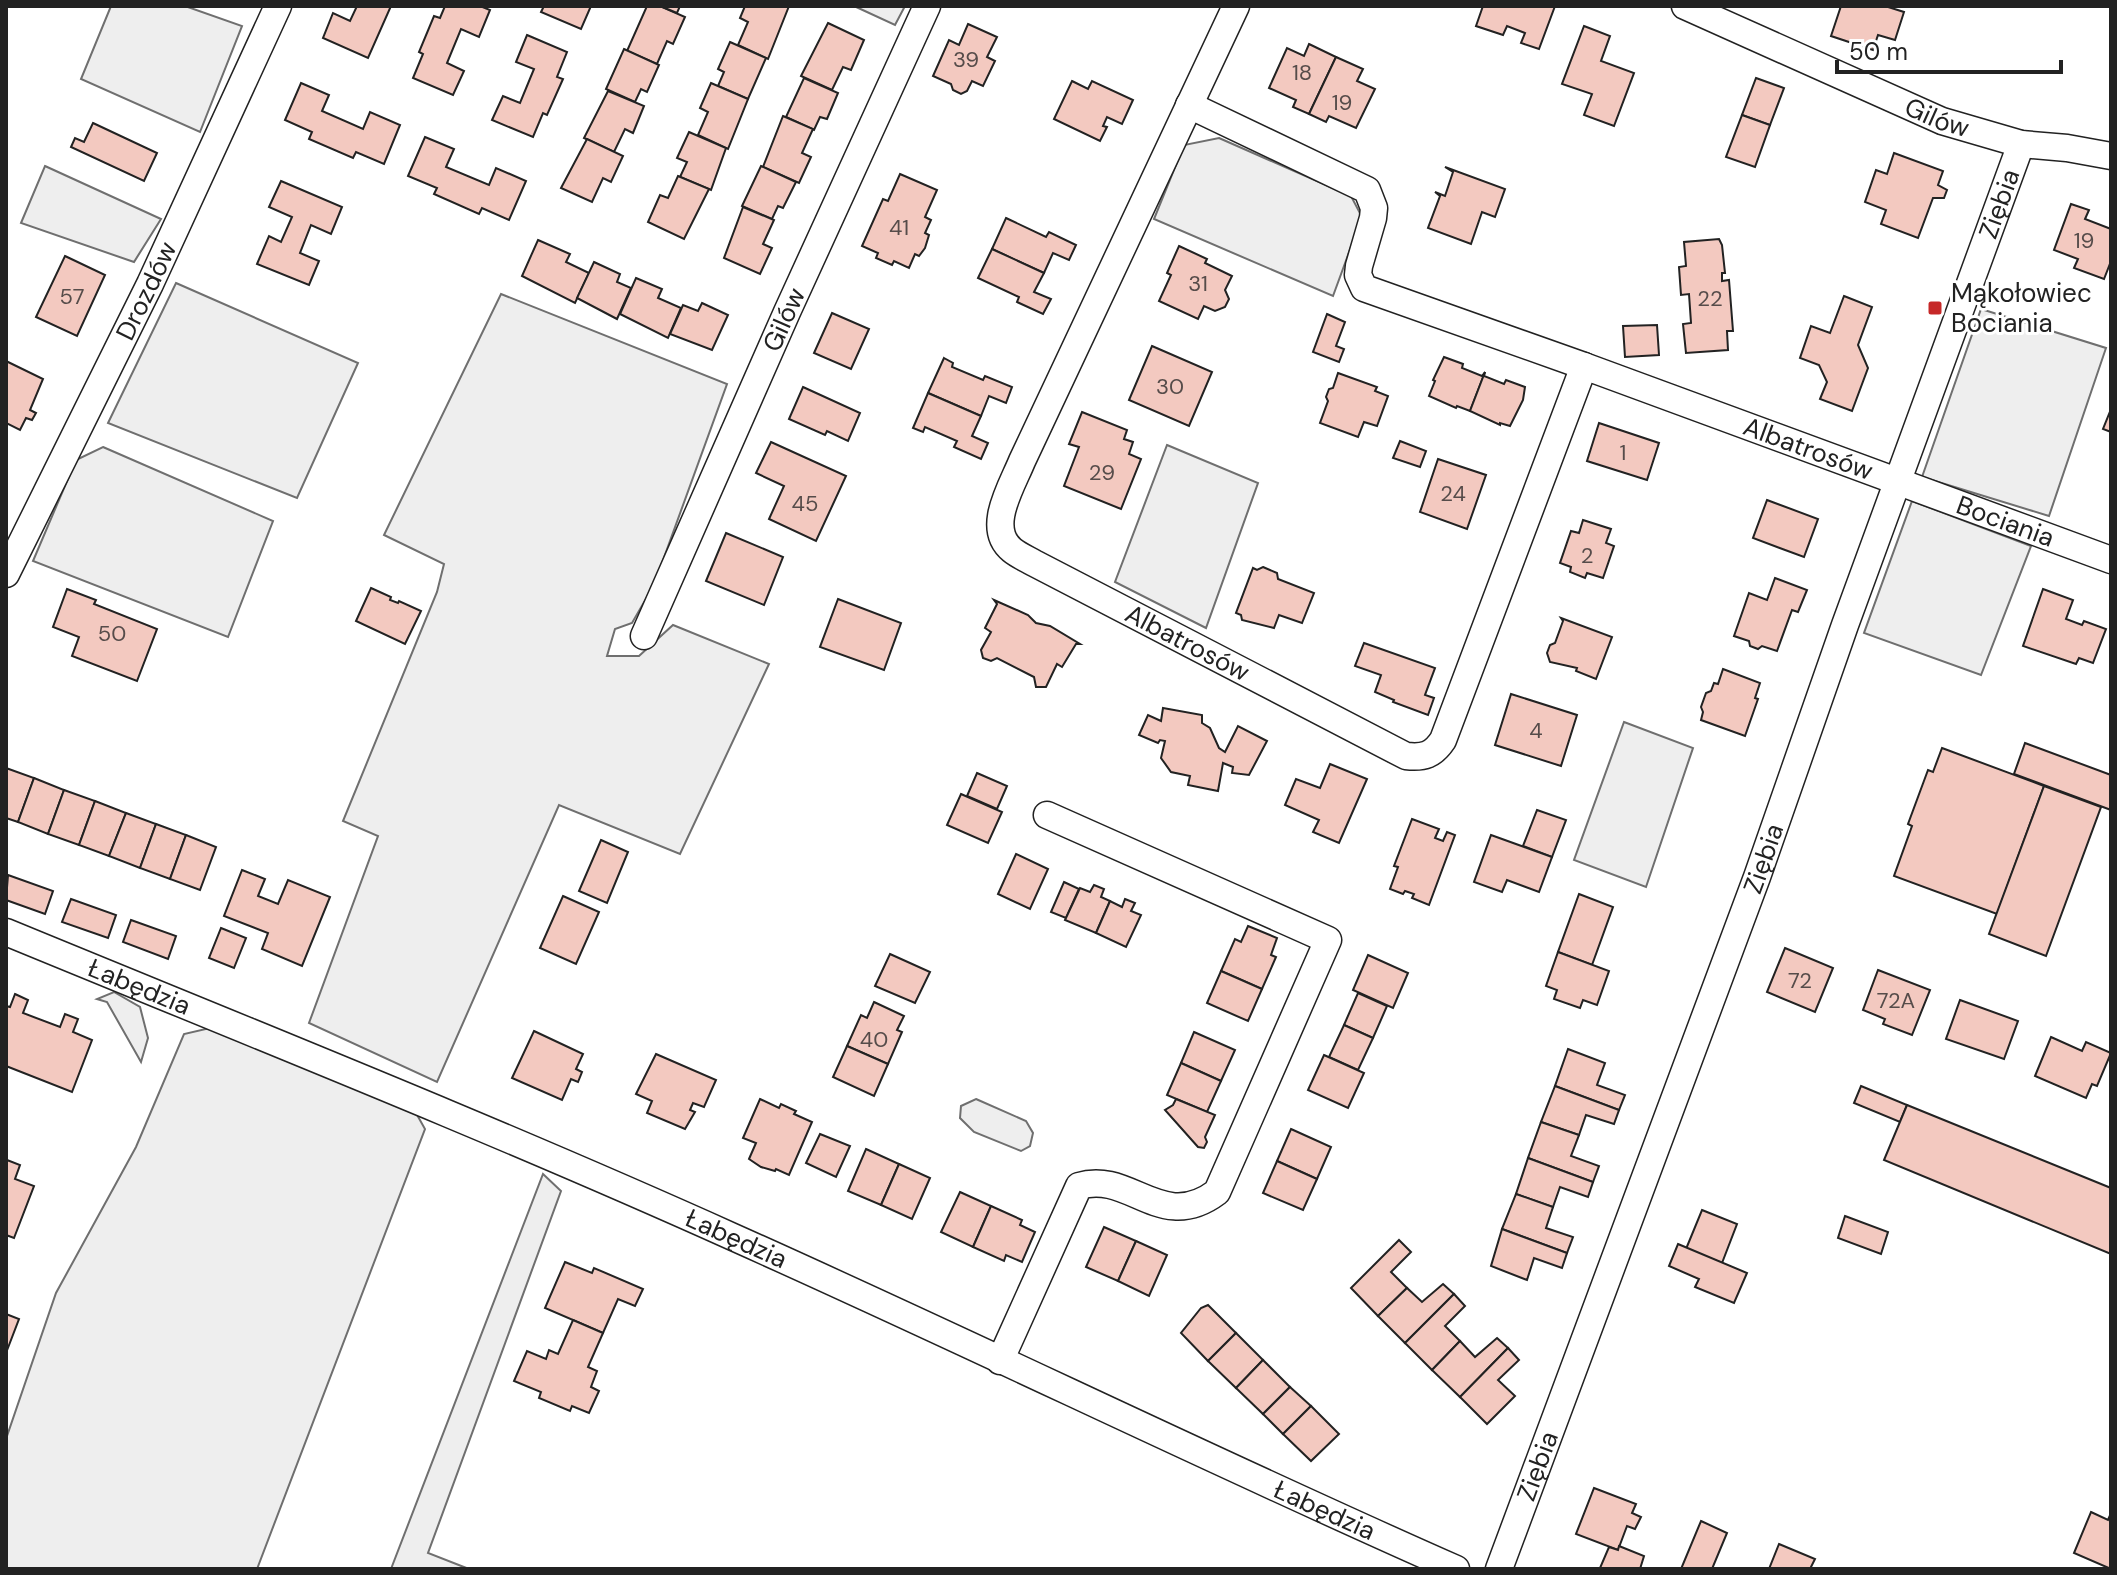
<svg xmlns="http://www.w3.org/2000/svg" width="2117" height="1575" viewBox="0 0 2117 1575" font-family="'DM Sans',sans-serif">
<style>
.green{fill:#eee;stroke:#6f6f6f;stroke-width:2}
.building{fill:#f3c9c0;stroke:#222;stroke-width:2}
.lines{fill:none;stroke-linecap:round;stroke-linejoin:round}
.street-casing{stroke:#222;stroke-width:29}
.street{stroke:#fff;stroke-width:26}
.poi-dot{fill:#c62828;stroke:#fff;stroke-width:3}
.labels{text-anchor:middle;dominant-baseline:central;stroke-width:6;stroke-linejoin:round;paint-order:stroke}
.number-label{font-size:22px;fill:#564c4a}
.street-label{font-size:26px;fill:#222;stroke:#fff}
.poi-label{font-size:26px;fill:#222;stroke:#fff;text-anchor:start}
</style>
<rect width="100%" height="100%" fill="#fff"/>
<g class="green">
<polygon points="111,6 185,6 242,26 200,132 81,79"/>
<polygon points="854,6 905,6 895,25"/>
<polygon points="1219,138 1351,196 1362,217 1333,296 1154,219 1184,145"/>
<polygon points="45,166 161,219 134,262 21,223"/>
<polygon points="176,283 358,363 297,498 108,423"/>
<polygon points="501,294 727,384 654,585 632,623 615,629 607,656 639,656 673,625 769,664 680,854 559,805 437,1082 309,1023 378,836 343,821 437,592 444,564 384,535"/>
<polygon points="1981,309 2106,348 2049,516 1922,477"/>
<polygon points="1167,445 1258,483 1206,628 1115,582"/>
<polygon points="103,447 273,521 228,637 33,561 76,460"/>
<polygon points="1912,501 2031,546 1981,675 1864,633"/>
<polygon points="1624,722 1693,748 1646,887 1574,860"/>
<polygon points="114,992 140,1007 148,1038 141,1062 107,1002 97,999"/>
<polygon points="210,1028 416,1113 425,1129 257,1569 6,1569 6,1439 56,1293 136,1147 184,1034"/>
<polygon points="976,1099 1026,1121 1033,1133 1030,1146 1021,1151 974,1132 960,1118 961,1106"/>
<polygon points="543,1174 561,1191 428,1553 469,1569 391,1569"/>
</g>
<g class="building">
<polygon points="357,6 391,6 368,58 323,38 333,13 350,21"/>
<polygon points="445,6 480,6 490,10 479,37 461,29 447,63 464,71 453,95 413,78 423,54 419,52 434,16 440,18"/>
<polygon points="544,6 591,6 581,29 541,12"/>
<polygon points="647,6 660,6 685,17 673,44 667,41 657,64 627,51"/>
<polygon points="660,6 680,6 677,13"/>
<polygon points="745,6 789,6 768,59 738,45 748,22 740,18"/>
<polygon points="1483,6 1555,6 1539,49 1521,43 1525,33 1507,26 1503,35 1476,26"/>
<polygon points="1841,6 1885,6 1904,12 1895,40 1878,35 1873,50 1831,36"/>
<polygon points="828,23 864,40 851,70 843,67 832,90 801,76"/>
<polygon points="968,24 997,37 987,57 995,61 983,86 972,81 967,91 961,94 953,90 951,84 933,76 949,40 959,45"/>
<polygon points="1584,26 1610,36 1601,61 1634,73 1614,126 1584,115 1592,94 1562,84"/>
<polygon points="527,35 567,52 557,77 563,79 547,115 543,113 533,137 492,120 503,96 520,103 534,69 516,62"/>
<polygon points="730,42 766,58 748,99 718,86 724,72 718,69"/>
<polygon points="1309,44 1336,57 1309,114 1293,107 1296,100 1269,88 1287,48 1304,56"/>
<polygon points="624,49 659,65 647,92 641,89 635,102 606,89"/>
<polygon points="1336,57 1363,69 1357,81 1375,89 1356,128 1329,116 1326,122 1309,114"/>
<polygon points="804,78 838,93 827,119 820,117 814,130 786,117"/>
<polygon points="1756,78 1784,88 1770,125 1742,115"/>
<polygon points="1072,81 1088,89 1092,81 1133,100 1122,124 1107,117 1103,126 1107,127 1100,141 1054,119"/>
<polygon points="301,83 329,95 322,111 363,129 370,112 400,125 384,164 356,152 353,158 309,139 312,132 285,120"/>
<polygon points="711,83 748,99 728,149 698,135 708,112 700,108"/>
<polygon points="608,91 644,106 633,133 625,129 614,152 584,138"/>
<polygon points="1742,115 1770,125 1755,167 1726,157"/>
<polygon points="783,116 813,129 802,153 811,157 799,183 763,167"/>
<polygon points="93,123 157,153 144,181 71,147 75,138 84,142"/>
<polygon points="689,132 726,148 711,190 680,177 687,162 677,158"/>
<polygon points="425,137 454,149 446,167 489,185 496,168 526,181 509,220 482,208 479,214 434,194 437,188 408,176"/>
<polygon points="587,139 623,156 611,182 603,178 592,202 561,188"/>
<polygon points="1894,153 1943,171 1938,185 1947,190 1944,198 1933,198 1918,238 1881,224 1886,210 1865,202 1876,170 1887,174"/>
<polygon points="761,166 796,182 783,208 778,206 772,219 742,206"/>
<polygon points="1445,167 1505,189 1495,217 1482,212 1471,244 1428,228 1440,196 1435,192 1445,196 1453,172"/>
<polygon points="900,174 937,190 925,217 931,220 925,233 929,235 925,248 919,256 915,254 909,268 894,261 892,265 876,258 878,253 862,246 883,199 888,201"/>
<polygon points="678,176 709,189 684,239 648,222 660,195 668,198"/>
<polygon points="281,181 342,207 331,234 311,225 300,253 319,261 309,285 257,264 269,236 281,242 292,217 269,207"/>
<polygon points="2071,204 2089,210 2085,219 2111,229 2111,261 2104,279 2074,268 2078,259 2054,250"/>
<polygon points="743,207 774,220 763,244 772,248 760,274 724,258"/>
<polygon points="1006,218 1046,237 1049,232 1076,245 1069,260 1053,253 1044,273 992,249"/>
<polygon points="1719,239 1722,245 1725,273 1722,273 1722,281 1729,280 1733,331 1727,331 1728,350 1686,353 1683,324 1691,323 1689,294 1681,295 1679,267 1686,266 1684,242"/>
<polygon points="538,240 570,254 566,262 589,273 575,303 522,276"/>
<polygon points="1179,246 1207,259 1205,263 1232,276 1225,290 1229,299 1225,307 1215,311 1204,306 1198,319 1159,301 1171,275 1167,273"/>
<polygon points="992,249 1044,273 1034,292 1051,299 1043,314 1017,302 1019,297 978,278"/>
<polygon points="65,256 105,275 77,336 36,317"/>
<polygon points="594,262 620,274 617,282 631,288 617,319 577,298"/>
<polygon points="636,278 662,289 658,298 681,308 668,338 620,314"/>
<polygon points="1844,296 1872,307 1858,345 1868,368 1852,411 1820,399 1827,382 1819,365 1800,358 1811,326 1830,333"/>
<polygon points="702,303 728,315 712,350 670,334 683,305 698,311"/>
<polygon points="832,313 869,329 851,369 814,353"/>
<polygon points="1327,314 1345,322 1336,346 1344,349 1339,362 1313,352"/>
<polygon points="1657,325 1659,355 1625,357 1623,326"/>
<polygon points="1152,346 1212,372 1189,426 1129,400"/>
<polygon points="1444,357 1463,364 1462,368 1482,376 1485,372 1470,411 1457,406 1456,408 1429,396 1435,381 1433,380"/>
<polygon points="944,358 953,363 952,367 983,380 985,376 1012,387 1006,403 989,396 981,416 928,393"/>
<polygon points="6,361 43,379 30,410 36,413 32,420 26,418 20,430 6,423"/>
<polygon points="1485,372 1484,376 1504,384 1506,380 1525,387 1523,400 1510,426 1500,423 1500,425 1470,411"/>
<polygon points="1338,373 1377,387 1375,391 1388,396 1377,426 1364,422 1358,437 1320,423 1328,401 1326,397 1329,389 1333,388"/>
<polygon points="803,387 860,413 848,441 827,431 825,435 789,419"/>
<polygon points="928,393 981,416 972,436 988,443 981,459 954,447 957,441 925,427 923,432 913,428"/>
<polygon points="2111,409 2111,432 2103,429"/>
<polygon points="1082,412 1127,430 1124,439 1133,442 1129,454 1141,459 1121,509 1064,486 1079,447 1069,444"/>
<polygon points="1599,423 1659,443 1647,480 1587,461"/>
<polygon points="1400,441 1426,451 1420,467 1393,458"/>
<polygon points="771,442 846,476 816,541 769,519 784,486 756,473"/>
<polygon points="1438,459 1486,475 1467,529 1420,512"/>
<polygon points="1767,500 1818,519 1804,557 1753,538"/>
<polygon points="1583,520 1611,529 1606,543 1614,546 1603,578 1587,573 1585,578 1570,572 1571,567 1560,563 1571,531 1579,533"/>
<polygon points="726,533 783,557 764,605 706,581"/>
<polygon points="1263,567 1277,573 1278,579 1314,593 1302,623 1279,615 1274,628 1242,620 1241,615 1236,613 1253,568 1257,570"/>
<polygon points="1775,578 1807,590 1798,612 1792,610 1777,651 1762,646 1758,649 1750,646 1749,641 1734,636 1749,593 1767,600"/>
<polygon points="371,588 391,597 390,600 398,603 399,601 421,611 405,644 356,621"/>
<polygon points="67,589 96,600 94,604 157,629 137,681 72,656 79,637 53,627"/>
<polygon points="2043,589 2073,600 2066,619 2082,625 2084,621 2106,629 2093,663 2079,658 2076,664 2023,646"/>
<polygon points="838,599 901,623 884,670 820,647"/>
<polygon points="994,600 1028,615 1036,623 1050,626 1080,644 1076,644 1062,667 1057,664 1046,687 1036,687 1034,677 997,658 991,661 983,658 981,650 991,632 985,628 997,604"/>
<polygon points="1561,618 1612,637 1596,679 1576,671 1577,668 1550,662 1547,653 1550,645 1555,643 1563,621"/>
<polygon points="1364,643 1435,668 1425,695 1434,698 1428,715 1393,702 1394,700 1375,692 1381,675 1355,666"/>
<polygon points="1723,669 1760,683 1755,698 1758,699 1745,736 1701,720 1703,712 1701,707 1706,693 1711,691 1714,683 1718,684"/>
<polygon points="1511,694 1577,715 1561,766 1495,745"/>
<polygon points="1163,708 1202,715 1202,723 1210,728 1219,748 1225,752 1238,726 1267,741 1249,775 1232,773 1233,767 1223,763 1218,791 1188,785 1190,776 1171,772 1161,758 1165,741 1160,740 1158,743 1139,735 1148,715 1161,721"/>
<polygon points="2025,743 2111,775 2111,810 2014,774"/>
<polygon points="1942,748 2044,786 1997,914 1894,876 1912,826 1908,824 1928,770 1933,772"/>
<polygon points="1330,764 1367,779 1339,843 1313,832 1319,820 1285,805 1296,779 1320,788"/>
<polygon points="6,768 34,778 18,822 6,818"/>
<polygon points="977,773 1007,786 997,809 967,796"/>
<polygon points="34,778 64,790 48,834 18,822"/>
<polygon points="2044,786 2101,807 2046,956 1989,934"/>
<polygon points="64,790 95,801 79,845 48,834"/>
<polygon points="961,794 1002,812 988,843 947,825"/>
<polygon points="95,801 126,813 109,856 79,845"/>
<polygon points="1537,810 1566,820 1552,857 1523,846"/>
<polygon points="126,813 156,824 140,868 109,856"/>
<polygon points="1412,819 1439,829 1435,838 1443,841 1447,832 1455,835 1429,905 1412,898 1414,894 1405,891 1403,894 1390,889 1398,867 1394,866"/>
<polygon points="156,824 186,835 170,879 140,868"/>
<polygon points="186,835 216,847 200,890 170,879"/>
<polygon points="1491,835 1552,857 1539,892 1507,880 1502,892 1474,882"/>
<polygon points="601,840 628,852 607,903 579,891"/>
<polygon points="1016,854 1048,869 1030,909 998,894"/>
<polygon points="242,870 265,879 258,896 278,904 288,880 330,897 302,966 262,949 268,933 224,916"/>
<polygon points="8,875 53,891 45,914 6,900"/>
<polygon points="1064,882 1079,889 1066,918 1051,912"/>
<polygon points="1094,885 1104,889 1101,897 1110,901 1096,933 1065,920 1080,888 1090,892"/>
<polygon points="1579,894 1613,907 1592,965 1558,952"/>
<polygon points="563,896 599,912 576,964 540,948"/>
<polygon points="71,899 116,915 108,938 62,922"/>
<polygon points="1125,899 1135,903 1131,911 1141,915 1126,947 1096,933 1110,901 1122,907"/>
<polygon points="131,920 176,936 168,959 123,942"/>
<polygon points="1248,926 1277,938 1271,955 1276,957 1262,989 1221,971 1235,939 1241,942"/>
<polygon points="221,928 246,938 234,968 209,958"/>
<polygon points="1785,948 1833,968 1815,1012 1767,992"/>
<polygon points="1558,952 1609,971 1597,1005 1583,1000 1580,1008 1554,999 1557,990 1546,986"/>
<polygon points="890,954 930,972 915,1003 875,986"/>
<polygon points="1368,955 1408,973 1393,1008 1353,990"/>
<polygon points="1878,970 1930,990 1912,1035 1883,1024 1885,1019 1863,1010"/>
<polygon points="1221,971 1262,989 1248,1021 1207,1003"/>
<polygon points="1358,993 1387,1006 1373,1038 1344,1025"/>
<polygon points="15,994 28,1000 23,1013 60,1027 65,1014 78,1019 73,1032 92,1040 72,1092 6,1066 6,1006 10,1007"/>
<polygon points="1960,1000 2018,1021 2004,1059 1946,1039"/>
<polygon points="874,1002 904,1016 897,1030 902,1032 888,1064 847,1046 861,1015 867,1018"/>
<polygon points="1344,1025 1373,1038 1358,1070 1329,1057"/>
<polygon points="534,1031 583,1054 576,1069 582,1072 578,1082 571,1079 562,1100 512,1078"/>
<polygon points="1194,1032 1235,1050 1221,1081 1181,1063"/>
<polygon points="2051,1037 2082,1051 2086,1042 2111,1053 2097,1086 2092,1084 2086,1098 2035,1076"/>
<polygon points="847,1046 888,1064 874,1096 833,1077"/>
<polygon points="1568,1049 1605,1063 1597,1085 1625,1095 1619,1110 1555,1086"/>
<polygon points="656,1054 716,1080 704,1107 693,1103 690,1110 695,1112 685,1129 647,1113 652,1101 636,1094"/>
<polygon points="1324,1055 1364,1073 1348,1108 1308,1090"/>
<polygon points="1181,1063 1221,1081 1207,1112 1167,1095"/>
<polygon points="1555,1086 1619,1110 1614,1124 1586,1115 1579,1135 1541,1122"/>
<polygon points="1861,1086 1907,1105 1900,1122 1854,1103"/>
<polygon points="760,1099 779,1108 781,1104 796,1111 794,1114 812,1122 789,1175 776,1169 775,1171 761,1167 749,1159 756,1143 743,1138"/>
<polygon points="1176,1099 1215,1115 1205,1137 1207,1142 1204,1148 1198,1147 1165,1110 1173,1105"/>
<polygon points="1907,1105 2111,1188 2111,1254 1884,1160"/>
<polygon points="1541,1122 1579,1135 1571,1156 1599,1166 1593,1182 1528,1158"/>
<polygon points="1291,1129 1331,1147 1317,1179 1277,1161"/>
<polygon points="820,1134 850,1146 836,1177 806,1163"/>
<polygon points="866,1149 899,1164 881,1205 848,1191"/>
<polygon points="1528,1158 1593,1182 1588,1197 1560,1187 1553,1207 1516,1194"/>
<polygon points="7,1160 20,1165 15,1179 34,1186 14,1238 6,1235"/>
<polygon points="1277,1161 1317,1179 1303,1210 1263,1193"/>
<polygon points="899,1164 930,1178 912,1219 881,1205"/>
<polygon points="960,1192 991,1206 973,1247 941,1232"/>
<polygon points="1516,1194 1553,1207 1546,1228 1573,1237 1567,1253 1502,1229"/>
<polygon points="991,1206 1022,1220 1020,1225 1035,1232 1022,1262 1006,1255 1004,1261 973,1247"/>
<polygon points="1702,1210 1737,1224 1722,1263 1686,1249"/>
<polygon points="1845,1216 1888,1232 1881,1254 1838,1238"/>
<polygon points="1104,1227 1136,1241 1118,1281 1086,1267"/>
<polygon points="1502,1229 1567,1253 1562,1268 1534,1258 1527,1280 1491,1266"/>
<polygon points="1399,1240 1411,1252 1391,1272 1407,1288 1378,1316 1351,1288"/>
<polygon points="1136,1241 1167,1255 1149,1296 1118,1281"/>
<polygon points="1678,1244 1747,1273 1734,1303 1695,1287 1699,1279 1669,1266"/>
<polygon points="565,1262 592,1273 594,1268 643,1289 635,1306 618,1299 603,1333 545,1308"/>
<polygon points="1443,1284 1454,1294 1405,1343 1378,1316 1407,1288 1422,1302"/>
<polygon points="1454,1294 1465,1306 1445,1326 1460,1341 1432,1370 1405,1343"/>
<polygon points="1208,1305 1236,1333 1208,1361 1181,1333 1201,1308"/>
<polygon points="6,1314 19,1319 6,1353"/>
<polygon points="573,1320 603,1333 588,1367 597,1371 591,1387 599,1391 589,1413 572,1406 570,1411 539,1398 541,1392 514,1381 527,1351 546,1359 549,1350 558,1354"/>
<polygon points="1236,1333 1263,1360 1236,1388 1208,1361"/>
<polygon points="1497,1338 1508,1348 1460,1397 1432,1370 1460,1341 1475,1357"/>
<polygon points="1508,1348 1519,1360 1498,1380 1515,1396 1487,1424 1460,1397"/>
<polygon points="1263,1360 1290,1387 1263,1414 1236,1388"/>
<polygon points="1290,1387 1311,1406 1283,1434 1263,1414"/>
<polygon points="1311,1406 1339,1434 1311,1461 1283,1434"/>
<polygon points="1594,1488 1636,1504 1632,1513 1641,1517 1635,1529 1627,1526 1618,1550 1576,1534"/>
<polygon points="2091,1512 2108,1520 2111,1513 2111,1569 2074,1553"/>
<polygon points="1701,1521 1727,1533 1712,1569 1681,1569"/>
<polygon points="1779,1544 1815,1559 1810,1569 1769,1569"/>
<polygon points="1619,1546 1644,1556 1640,1569 1600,1568 1609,1547 1618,1550"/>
</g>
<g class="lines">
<g class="street-casing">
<g id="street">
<path id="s1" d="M 1236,6 L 1022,461 C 1012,486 985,528 1012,550 C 1018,555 1027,559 1034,563 L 1406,756 C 1424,758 1433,755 1443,740 L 1584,366 L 2111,560"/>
<path id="s2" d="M 1685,6 L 1942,121 L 2021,144 L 2067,148 L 2111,156"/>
<polyline points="1189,105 1367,190 1374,208 1373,218 1359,266 1358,275 1364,288 1584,366"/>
<path id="s3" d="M 6,574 L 150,284 L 278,6"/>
<path id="s4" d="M 644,636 L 787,312 L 927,6"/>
<path id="s5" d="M 6,932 C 249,1032 493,1129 733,1237 C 975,1345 1213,1462 1456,1569"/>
<path d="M 1000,1361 L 1079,1186 C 1130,1170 1161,1234 1217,1192 L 1328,940 L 1047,815"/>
<path id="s6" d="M 1499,1569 L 1757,877 L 1845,625 L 2021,144"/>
</g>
</g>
<use href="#street" class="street"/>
</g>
<rect class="poi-dot" x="1927" y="300" width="16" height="16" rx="4"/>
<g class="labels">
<g class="number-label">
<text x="966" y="59">39</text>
<text x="1302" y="72">18</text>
<text x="1342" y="102">19</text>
<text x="899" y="227">41</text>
<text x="2084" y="240">19</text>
<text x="1198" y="283">31</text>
<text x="72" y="296">57</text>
<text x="1710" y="298">22</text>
<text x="1170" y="386">30</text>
<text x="1623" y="452">1</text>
<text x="1102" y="472">29</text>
<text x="1453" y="493">24</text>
<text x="805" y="503">45</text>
<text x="1587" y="555">2</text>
<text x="112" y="633">50</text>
<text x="1536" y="730">4</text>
<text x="1800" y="980">72</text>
<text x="1896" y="1000">72A</text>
<text x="874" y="1039">40</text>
</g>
<g class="street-label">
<text stroke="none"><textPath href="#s2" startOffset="276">Gilów</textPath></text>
<text stroke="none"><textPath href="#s6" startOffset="1454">Ziębia</textPath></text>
<text stroke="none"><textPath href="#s3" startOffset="316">Drozdów</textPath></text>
<text stroke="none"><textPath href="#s4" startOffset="346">Gilów</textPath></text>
<text stroke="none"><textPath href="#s1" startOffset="1726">Albatrosów</textPath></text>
<text stroke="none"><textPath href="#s1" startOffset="1936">Bociania</textPath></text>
<text stroke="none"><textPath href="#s1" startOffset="798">Albatrosów</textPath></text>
<text stroke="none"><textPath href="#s6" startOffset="758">Ziębia</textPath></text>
<text stroke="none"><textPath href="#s5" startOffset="144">Łabędzia</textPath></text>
<text stroke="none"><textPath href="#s5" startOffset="792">Łabędzia</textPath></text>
<text stroke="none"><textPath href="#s6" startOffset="110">Ziębia</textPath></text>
<text stroke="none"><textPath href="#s5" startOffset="1440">Łabędzia</textPath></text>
</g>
<g class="poi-label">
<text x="1951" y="293">Mąkołowiec<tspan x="1951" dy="30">Bociania</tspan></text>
</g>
</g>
<rect width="2117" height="1575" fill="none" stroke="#222222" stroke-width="16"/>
<path d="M1837 60v12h224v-12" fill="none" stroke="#222222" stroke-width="4"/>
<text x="1849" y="60" font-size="24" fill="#222222" stroke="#ffffff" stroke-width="6" paint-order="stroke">50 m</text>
</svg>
